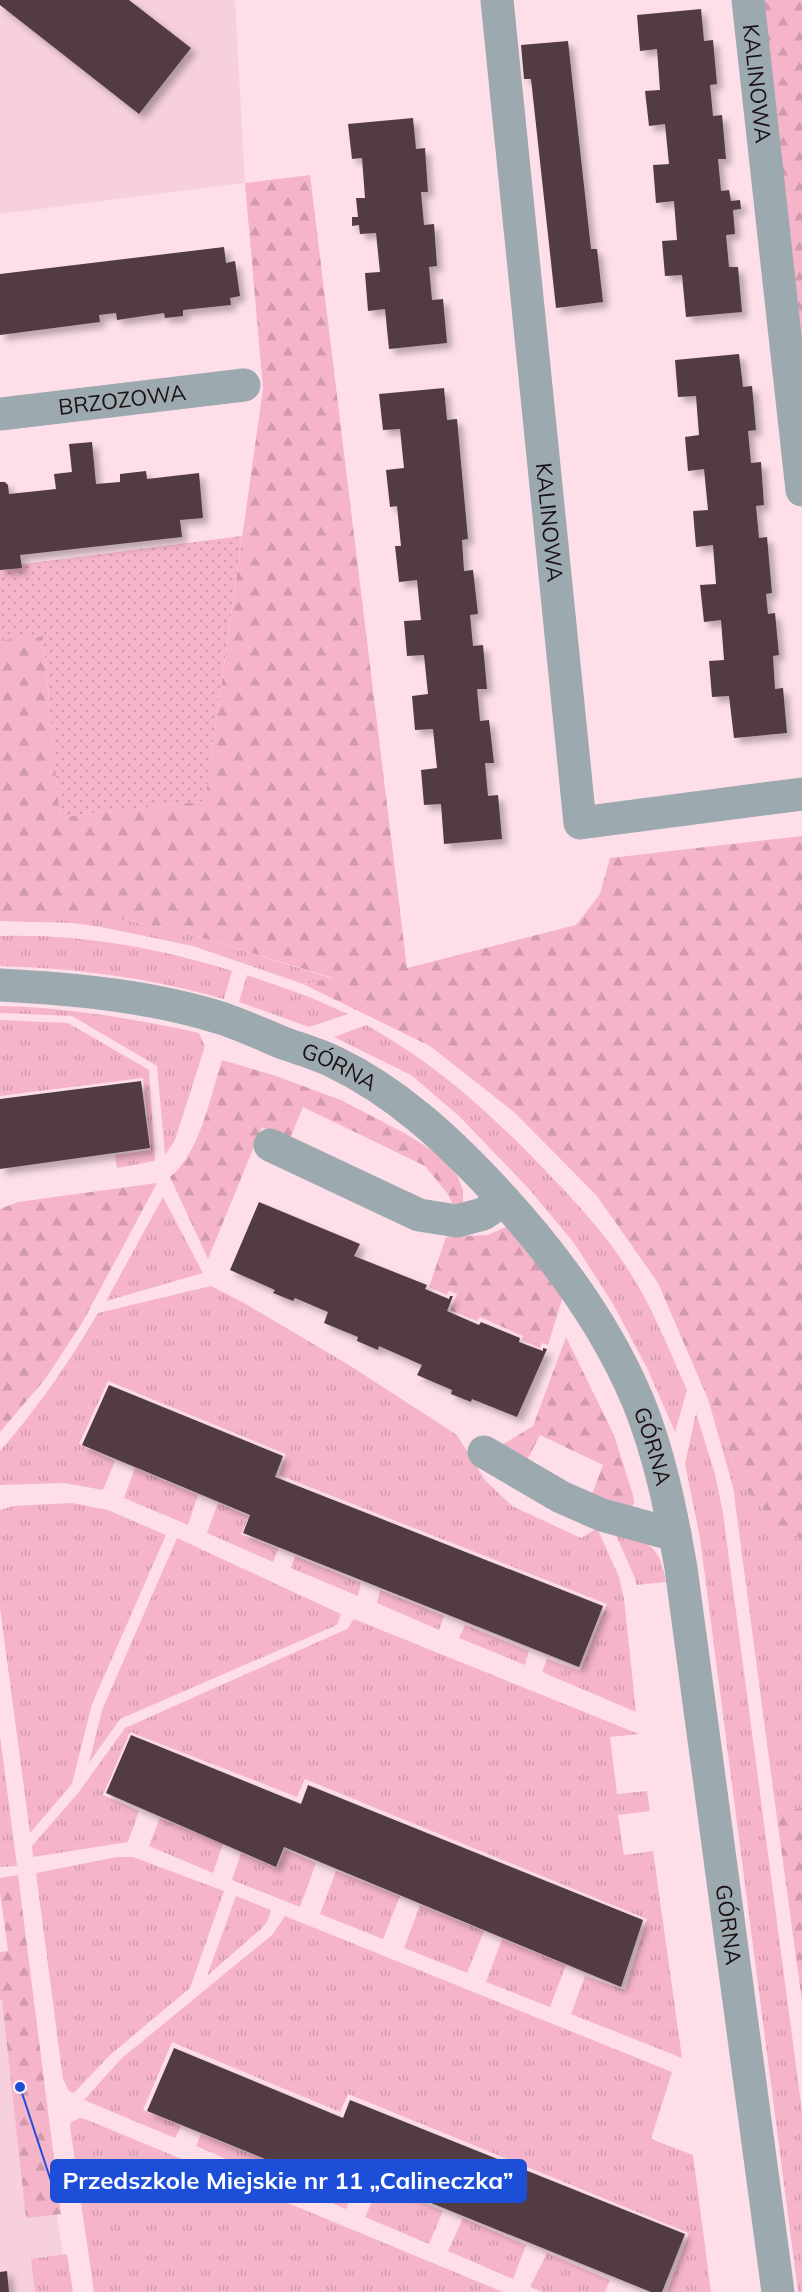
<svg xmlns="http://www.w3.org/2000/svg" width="802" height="2292" viewBox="0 0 802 2292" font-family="Mulish,sans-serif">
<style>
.built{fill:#f6d0dc}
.grass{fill:url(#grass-tufts)}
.forest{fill:url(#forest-firs)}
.garden{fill:url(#garden-dots)}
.building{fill:#533b44;filter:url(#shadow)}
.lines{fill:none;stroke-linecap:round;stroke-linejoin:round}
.minor{stroke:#9ca9ae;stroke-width:33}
.labels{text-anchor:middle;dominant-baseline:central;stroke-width:6;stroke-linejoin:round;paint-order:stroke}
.street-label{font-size:22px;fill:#1b1115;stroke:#fef2f6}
.leader{fill:none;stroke:#1d4ed8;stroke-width:2}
.callout-dot{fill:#1d4ed8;stroke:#fef2f6;stroke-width:2}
.callout{fill:#1d4ed8;stroke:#1d4ed8;stroke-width:2}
.callout-label{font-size:24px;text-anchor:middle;font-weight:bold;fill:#fff}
</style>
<defs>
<pattern id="grass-tufts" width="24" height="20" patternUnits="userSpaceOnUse" patternTransform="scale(1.5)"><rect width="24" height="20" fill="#f5b4ca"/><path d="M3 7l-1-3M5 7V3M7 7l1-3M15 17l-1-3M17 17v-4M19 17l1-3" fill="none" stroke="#d19aad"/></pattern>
<pattern id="forest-firs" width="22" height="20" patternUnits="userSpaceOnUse" patternTransform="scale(1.5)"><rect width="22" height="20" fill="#f5b4ca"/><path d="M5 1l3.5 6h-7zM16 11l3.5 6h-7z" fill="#d19aad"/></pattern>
<pattern id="garden-dots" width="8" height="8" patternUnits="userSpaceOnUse" patternTransform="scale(1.5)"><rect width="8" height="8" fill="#f5b4ca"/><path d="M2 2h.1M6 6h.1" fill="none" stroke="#d19aad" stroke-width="1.8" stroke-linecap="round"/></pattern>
<filter id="shadow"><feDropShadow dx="5.5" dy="5.5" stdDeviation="3" flood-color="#0004"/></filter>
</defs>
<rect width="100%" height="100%" fill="#fedfe9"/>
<g class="built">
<polygon points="0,0 235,0 245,183 0,214"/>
<polygon points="0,1959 57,2214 68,2292 0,2292"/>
</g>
<g class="grass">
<polygon points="9,913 106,916 187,933 334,979 303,984 193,946 101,927 73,923 0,921 0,914"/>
<path d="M 0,936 C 79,934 156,947 232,971 L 224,999 C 151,978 76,968 0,966 Z"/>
<polygon points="247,975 307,996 348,1014 309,1027 239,1002"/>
<path d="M 0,1006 C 66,1007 135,1019 199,1033 L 205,1046 L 175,1140 L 165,1155 L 157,1066 L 72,1016 L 0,1013 Z"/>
<polygon points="0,1020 68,1023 149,1070 155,1161 117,1168 115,1155 151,1150 143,1078 0,1096"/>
<path d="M 366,1025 C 435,1063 488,1111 542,1167 C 574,1200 605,1233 629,1271 C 653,1308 669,1350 687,1390 L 675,1432 L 647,1368 L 613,1304 L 574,1243 L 529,1189 L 459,1116 L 411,1075 L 334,1037 Z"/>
<polygon points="163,1197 203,1273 106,1301"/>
<path d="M 211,1286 L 244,1303 L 349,1365 L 457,1435 L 485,1480 L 512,1506 L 581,1538 L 597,1528 L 619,1577 L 624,1599 L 636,1712 L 542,1672 L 547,1659 L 580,1671 L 607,1604 L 279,1475 L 286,1454 L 108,1381 L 79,1444 L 115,1461 L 103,1490 L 64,1483 L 0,1485 L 0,1451 C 38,1408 69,1362 98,1313 Z"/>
<polygon points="708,1399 742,1486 777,1524 802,1540 802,1808 776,1811 733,1487"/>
<polygon points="696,1413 715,1474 723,1513 802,2111 802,2292 798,2292 700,1538 685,1464"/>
<polygon points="135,1468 198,1495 188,1525 124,1498"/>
<polygon points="72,1503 108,1510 166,1535 92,1704 72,1784 30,1833 0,1608 0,1510 13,1506"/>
<polygon points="218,1503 249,1516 241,1534 278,1549 273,1562 207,1533"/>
<path d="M 614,1531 C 648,1544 659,1542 666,1582 L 636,1585 L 635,1578 Z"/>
<polygon points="177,1538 341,1614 337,1625 120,1719 89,1763 102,1710"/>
<polygon points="295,1556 361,1583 358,1596 291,1568"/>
<polygon points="380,1590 444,1616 439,1630 377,1603"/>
<polygon points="354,1619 639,1734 610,1737 617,1794 647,1791 650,1811 618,1815 624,1855 653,1851 682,2058 571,2014 585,1976 625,1990 647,1919 305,1779 297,1797 130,1732 103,1795 139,1811 128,1842 33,1857 32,1846 78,1793 125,1728 347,1629"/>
<polygon points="465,1625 529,1651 525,1665 459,1638"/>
<polygon points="0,1736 17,1866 0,1867"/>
<polygon points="160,1818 223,1844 213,1873 149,1846"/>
<polygon points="285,1849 316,1863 300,1907 232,1880 241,1853 277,1868"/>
<polygon points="117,1857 133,1857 224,1891 190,1988 110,2055 74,2093 69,2091 63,2079 36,1873"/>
<polygon points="336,1871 400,1896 383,1939 320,1914"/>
<polygon points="236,1896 271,1910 267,1922 261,1929 207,1976"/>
<polygon points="420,1905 484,1931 467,1973 404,1948"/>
<polygon points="285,1916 672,2072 651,2139 693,2155 711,2292 667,2292 689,2233 348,2094 340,2112 172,2042 143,2110 181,2126 175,2138 84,2100 122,2058 272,1935"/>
<polygon points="502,1939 566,1965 550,2007 486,1982"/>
<polygon points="80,2118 85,2119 503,2292 94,2292 70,2127 71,2122"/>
<polygon points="201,2134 266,2160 259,2173 196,2146"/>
<polygon points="327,2163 359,2176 346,2209 279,2181 285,2168 318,2182"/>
<polygon points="380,2184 443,2211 429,2244 365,2217"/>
<polygon points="463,2218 526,2245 513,2279 448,2251"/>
<polygon points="547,2253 610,2280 605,2292 543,2292 530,2287"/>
<polygon points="67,2254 73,2292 35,2292 31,2259"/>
</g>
<g class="forest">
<polygon points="763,0 802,0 802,342"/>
<polygon points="310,175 407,968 576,925 600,894 610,858 802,836 802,1540 777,1524 742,1486 708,1399 658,1283 597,1196 514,1112 430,1046 303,984 333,978 187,933 106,916 0,914 0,640 43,636 60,817 205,801 263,389 245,183"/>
<path d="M 222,1060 L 273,1075 L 341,1100 L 408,1135 L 436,1153 L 456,1173 L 463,1190 L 463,1207 L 455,1209 L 448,1194 L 425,1166 L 303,1107 L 289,1141 L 262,1127 L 208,1259 L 170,1177 C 200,1153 210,1097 222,1060 Z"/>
<polygon points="157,1183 82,1323 46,1378 0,1432 0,1209 18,1202"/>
<polygon points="510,1225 563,1296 548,1345 542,1343 540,1348 522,1340 523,1336 480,1317 477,1321 450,1310 457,1294 449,1291 447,1295 429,1287 446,1237 488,1235"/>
<polygon points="566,1337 614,1435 633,1495 634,1503 631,1507 592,1494 603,1465 540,1435 526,1462 500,1446 533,1426"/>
<polygon points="802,1808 802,2001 776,1811"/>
<polygon points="18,1875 61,2214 26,2218 2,2000 0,2000 0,1952 8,1951 0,1892 0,1878"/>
</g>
<polygon class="garden" points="242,536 205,801 60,817 43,636 0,640 0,567"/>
<g class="building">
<polygon points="0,0 129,0 191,48 139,114 0,5"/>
<polygon points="701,9 704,41 713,40 717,84 710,85 713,116 722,115 726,159 718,159 721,191 729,190 731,201 740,200 741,209 733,210 735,234 726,235 729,267 738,267 742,312 686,317 682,275 665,276 662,241 677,240 674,201 656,203 653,165 669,164 665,124 649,126 645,91 660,90 657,49 640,51 637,15"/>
<polygon points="568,41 591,249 597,249 603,302 556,308 531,79 524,79 521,45"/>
<polygon points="413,118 416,149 425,148 428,192 421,192 424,225 434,224 437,266 429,267 432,300 443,299 447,343 389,349 385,309 368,311 365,273 380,272 376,233 360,234 359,225 352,226 352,217 358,217 356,198 365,198 362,158 352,159 348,124"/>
<polygon points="224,247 226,263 235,261 240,296 230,298 231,305 183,310 183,316 165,318 164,313 117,320 116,313 99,315 100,322 0,335 0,274"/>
<polygon points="739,354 743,387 752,386 756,430 748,431 751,463 761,462 764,505 756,506 759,538 767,537 772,593 766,594 768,614 775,613 779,655 773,656 775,689 783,688 787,733 734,738 729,696 712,697 709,661 724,660 721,620 704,622 700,585 716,584 713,545 696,547 693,511 708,510 704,469 688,471 685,437 699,435 696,396 678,397 675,360"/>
<polygon points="444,388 447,420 457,419 468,539 462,540 464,571 473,570 478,614 470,615 473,646 483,645 487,689 477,689 480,721 489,720 494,763 485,763 488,796 498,795 502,839 444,844 441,804 424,805 421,770 437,768 433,729 415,730 412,696 428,694 424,655 407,656 404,621 421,620 417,580 399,582 395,546 401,546 397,506 390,507 386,470 404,468 400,429 383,430 379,394"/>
<polygon points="92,442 96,484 120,482 120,474 146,471 147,479 199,473 203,518 180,520 182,537 20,555 22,568 0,570 0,482 5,482 8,485 9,494 56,489 54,474 72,472 69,444"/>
<polygon points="141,1081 150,1148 0,1169 0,1099"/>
<polygon points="259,1202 360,1244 354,1256 427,1285 425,1289 449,1299 450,1296 453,1296 447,1311 479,1325 481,1322 520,1338 519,1342 543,1351 543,1348 547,1349 517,1417 472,1399 471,1402 451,1394 452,1390 417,1375 422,1365 379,1346 378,1350 357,1341 358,1337 324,1323 328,1312 295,1298 293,1301 273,1293 275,1290 230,1270"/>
<polygon points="109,1385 283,1456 275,1477 603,1606 579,1667 243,1533 250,1515 82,1445"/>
<polygon points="131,1735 301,1804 308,1785 643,1920 621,1987 284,1847 276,1867 106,1793"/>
<polygon points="174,2048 343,2118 350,2100 685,2234 662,2292 651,2292 325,2160 317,2180 147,2111"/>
<polygon points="7,2271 9,2292 0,2292 0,2272"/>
</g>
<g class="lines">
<g class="minor">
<path id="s1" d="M 497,0 L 580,823 L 802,794"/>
<path id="s2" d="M 748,0 L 802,490"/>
<path id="s3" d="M 0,414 L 244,385"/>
<path id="s4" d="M 0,985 C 75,989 152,996 224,1019 C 244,1026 264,1035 283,1043 C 300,1049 318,1054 334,1062 C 395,1091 446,1138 492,1187 C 551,1250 604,1320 638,1401 C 660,1455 671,1511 681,1568 L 778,2292"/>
<polyline points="270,1145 419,1215 457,1221 483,1214 504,1200"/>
<polyline points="484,1452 561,1497 602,1515 675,1535"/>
</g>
</g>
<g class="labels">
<g class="street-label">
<text stroke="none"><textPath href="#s2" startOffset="84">KALINOWA</textPath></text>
<text stroke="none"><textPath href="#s3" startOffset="123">BRZOZOWA</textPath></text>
<text stroke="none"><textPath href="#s1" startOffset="525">KALINOWA</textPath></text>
<text stroke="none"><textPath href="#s4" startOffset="352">GÓRNA</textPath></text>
<text stroke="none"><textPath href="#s4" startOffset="856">GÓRNA</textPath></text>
<text stroke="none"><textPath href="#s4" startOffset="1341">GÓRNA</textPath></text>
</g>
</g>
<path class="leader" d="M20 2087L51 2181"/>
<circle class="callout-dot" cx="20" cy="2087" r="6"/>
<rect class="callout" x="51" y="2160" width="475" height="42" rx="6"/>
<g class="callout-label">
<text x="288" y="2189">Przedszkole Miejskie nr 11 „Calineczka”</text>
</g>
</svg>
